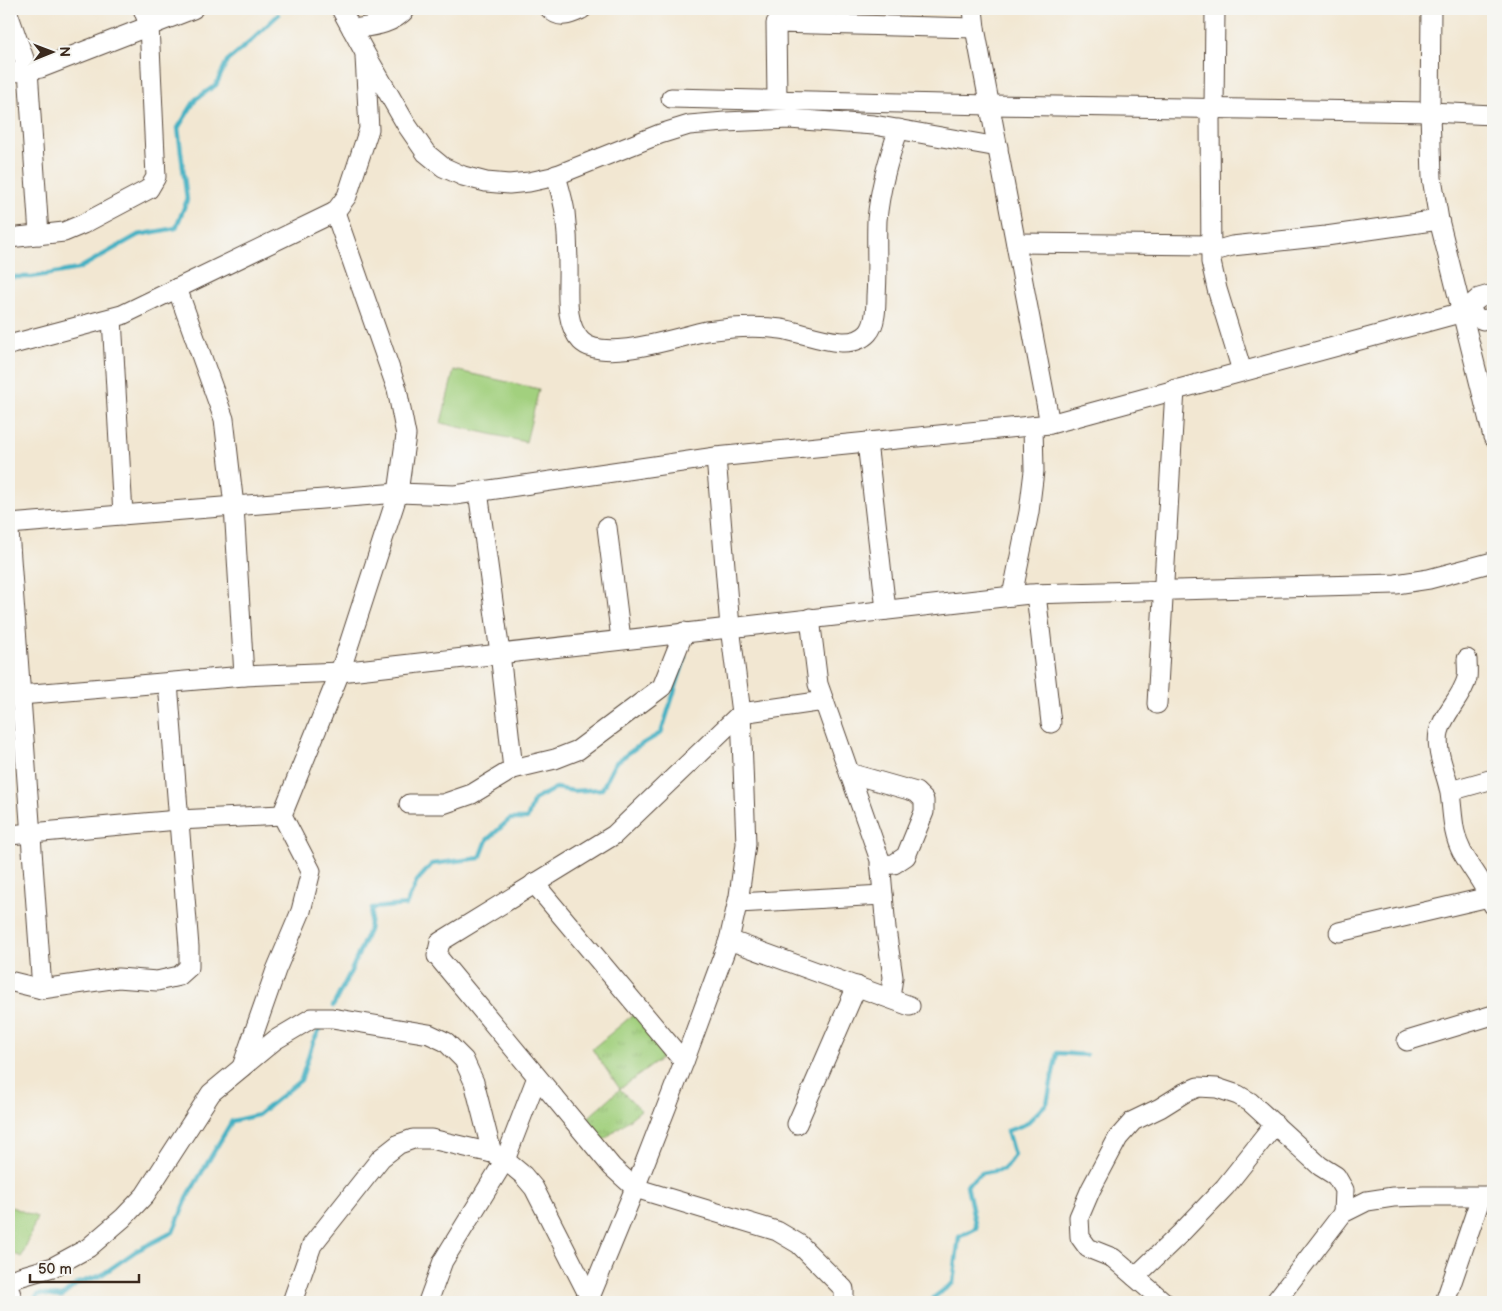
<svg xmlns="http://www.w3.org/2000/svg" width="1502" height="1311" viewBox="0 0 1502 1311" font-family="'Balsamiq Sans',sans-serif">
<style>
.grass{fill:url(#grass-tufts);stroke:#6e7d4e}
.green{fill:#a2d07e;stroke:#6e7d4e}
.lines{fill:none;stroke-linecap:round;stroke-linejoin:round}
.stream{stroke:#45b1c3;stroke-width:4.5}
.minor-casing{stroke:#564639;stroke-width:21}
.minor{stroke:#fff;stroke-width:19}
</style>
<defs>
<pattern id="grass-tufts" width="24" height="20" patternUnits="userSpaceOnUse" patternTransform="scale(1.25)"><rect width="24" height="20" fill="#a2d07e"/><path d="M3 7l-1-3M5 7V3M7 7l1-3M15 17l-1-3M17 17v-4M19 17l1-3" fill="none" stroke="#8cb36c"/></pattern>
</defs>
<rect width="100%" height="100%" fill="#f6f6f2"/>
<filter id="ink" filterUnits="userSpaceOnUse"><feTurbulence type="fractalNoise" baseFrequency=".02" numOctaves="2"/><feDisplacementMap in="SourceGraphic" scale="10" xChannelSelector="R" yChannelSelector="G"/><feConvolveMatrix kernelMatrix="1 2 1 2 8 2 1 2 1" color-interpolation-filters="sRGB"/></filter>
<filter id="wash" filterUnits="userSpaceOnUse"><feTurbulence type="fractalNoise" baseFrequency=".0096" numOctaves="4" result="noise"/><feDisplacementMap in="SourceGraphic" scale="20" xChannelSelector="R" yChannelSelector="G"/><feGaussianBlur stdDeviation="1.12" result="paint"/><feColorMatrix in="noise" values="0 0 0 0 0 0 0 0 0 0 0 0 0 0 0 0 0 1.4 0 .05"/><feComposite in="paint" operator="in"/></filter>
<g filter="url(#wash)">
<rect width="100%" height="100%" fill="#f2e7d2"/>
<polygon class="grass" points="635,1013 669,1053 620,1089 641,1110 601,1142 582,1123 620,1089 592,1049"/>
<g class="green">
<polygon points="454,370 539,389 526,442 441,423"/>
<polygon points="9,1206 37,1217 22,1257 9,1252"/>
</g>
<g class="lines">
<g class="stream">
<polyline points="9,277 32,277 78,269 138,235 176,228 187,200 178,128 196,99 216,85 227,61 251,41 278,15"/>
<polyline points="333,1006 351,971 369,930 372,908 406,905 417,881 432,864 480,858 487,840 510,819 527,819 534,800 556,788 574,791 602,789 615,763 637,747 661,733 685,658"/>
<polyline points="32,1302 39,1294 61,1297 78,1283 100,1276 136,1251 173,1232 189,1194 232,1121 258,1115 301,1080 313,1042 320,1029"/>
<polyline points="933,1302 933,1298 953,1283 959,1237 976,1228 967,1185 982,1173 1004,1169 1014,1155 1007,1131 1026,1124 1047,1103 1057,1053 1086,1055"/>
</g>
</g>
</g>
<g filter="url(#ink)">
<g class="lines">
<g class="minor-casing">
<g id="minor">
<polyline points="341,9 365,53 406,124 426,153 443,167 463,176 486,182 509,184 529,182 552,177 660,134 689,125 725,122 789,119 874,125 998,147"/>
<path d="M 550,9 C 560,20 571,14 582,9"/>
<polyline points="973,9 975,28 1050,424"/>
<polyline points="1215,9 1214,108 1210,117 1211,262 1217,289 1242,371"/>
<polyline points="1431,9 1430,112 1432,178 1439,220 1493,437"/>
<polyline points="9,16 28,70 39,235"/>
<path d="M 352,29 C 372,26 392,25 406,9"/>
<polyline points="9,73 41,68 193,9"/>
<polyline points="671,98 990,105 1430,112 1493,115"/>
<polyline points="777,99 776,23 975,28"/>
<path d="M 556,175 C 559,187 563,199 565,212 C 567,229 568,247 568,265 C 569,289 563,322 581,341 C 603,363 678,337 706,331 C 714,330 723,329 732,328 C 748,327 765,327 781,329 C 805,332 849,354 868,333 C 876,324 876,307 876,296 C 878,271 876,246 877,220 C 880,188 888,159 899,129"/>
<polyline points="9,238 64,232 83,224 149,189 156,177 149,25 143,9"/>
<polyline points="1016,243 1211,245"/>
<polyline points="1211,252 1232,246 1326,236 1439,220"/>
<polyline points="177,288 224,419 234,506 244,676"/>
<polyline points="1463,312 1483,320 1493,317"/>
<polyline points="112,318 123,515"/>
<polyline points="9,345 122,315 335,212 347,196 369,129 365,57"/>
<polyline points="867,442 886,610"/>
<polyline points="478,491 500,653 513,769"/>
<polyline points="9,524 398,493 455,495 716,457 1050,424 1463,312 1479,298 1493,294"/>
<polyline points="607,527 621,639"/>
<polyline points="9,531 42,989"/>
<polyline points="1036,594 1051,723"/>
<polyline points="1012,596 1029,512 1034,471 1033,426"/>
<polyline points="810,618 818,684 880,860 886,929 893,977 890,998"/>
<path d="M 1467,659 C 1467,665 1468,672 1467,678 C 1462,698 1444,712 1439,732 C 1435,753 1447,774 1450,793 C 1453,814 1452,833 1462,852 C 1472,870 1486,886 1493,905"/>
<polyline points="9,696 244,676 340,672 1030,594 1396,584 1429,579 1493,562"/>
<polyline points="824,701 741,713 614,835 440,942 437,956 612,1167 635,1188 777,1231 799,1244 844,1289 844,1302"/>
<polyline points="1157,704 1175,389"/>
<polyline points="849,773 916,792 924,800 924,812 906,856 894,864 880,865"/>
<polyline points="1450,791 1493,779"/>
<polyline points="409,804 443,804 472,794 513,769 555,759 578,750 662,687 684,632"/>
<polyline points="9,835 178,820 282,815"/>
<polyline points="534,883 684,1062"/>
<polyline points="738,903 883,895"/>
<polyline points="1339,932 1493,896"/>
<polyline points="729,940 910,1006"/>
<polyline points="9,981 42,989 118,978 157,981 179,976 189,967 189,947 168,683"/>
<polyline points="1407,1041 1493,1015"/>
<polyline points="242,1067 276,970 301,911 311,871 282,815 340,672 398,493 406,435 397,389 335,212"/>
<polyline points="797,1124 857,986"/>
<polyline points="1135,1277 1181,1233 1225,1187 1275,1124"/>
<polyline points="9,1280 53,1267 88,1248 123,1218 145,1195 211,1093 275,1040 312,1018 332,1018 429,1034 446,1042 464,1060 474,1082 492,1153"/>
<polyline points="9,1288 13,1302"/>
<polyline points="292,1302 312,1245 381,1158 399,1144 413,1139 431,1139 492,1153 505,1160 523,1175 534,1188 592,1302"/>
<polyline points="428,1302 443,1261 505,1160 537,1077"/>
<polyline points="588,1302 635,1188 684,1062 729,940 739,896 746,844 741,713 730,627 716,457"/>
<polyline points="1164,1302 1113,1258 1088,1248 1080,1237 1079,1217 1091,1189 1118,1138 1133,1121 1160,1108 1184,1093 1198,1087 1217,1088 1238,1095 1250,1102 1320,1166 1336,1176 1344,1190 1343,1213"/>
<polyline points="1275,1302 1343,1213 1367,1201 1393,1197 1424,1196 1493,1196"/>
<polyline points="1445,1302 1481,1197"/>
</g>
</g>
<use href="#minor" class="minor"/>
</g>
</g>
<rect width="1502" height="1311" fill="none" stroke="#f6f6f2" stroke-width="30"/>
<g transform="translate(52 52) rotate(89)" stroke="#f6f6f2" stroke-width="4" paint-order="stroke">
<path d="M0-4L9 19L0 12L-9 19Z" fill="#3b2a1e"/>
<text y="-8" font-size="14" font-weight="bold" text-anchor="middle" fill="#3b2a1e">N</text>
</g>
<path d="M30 1274v8h109v-8" fill="none" stroke="#3b2a1e" stroke-width="2.5"/>
<text x="38" y="1274" font-size="15" fill="#3b2a1e" stroke="#f6f6f2" stroke-width="4" paint-order="stroke">50 m</text>
</svg>
